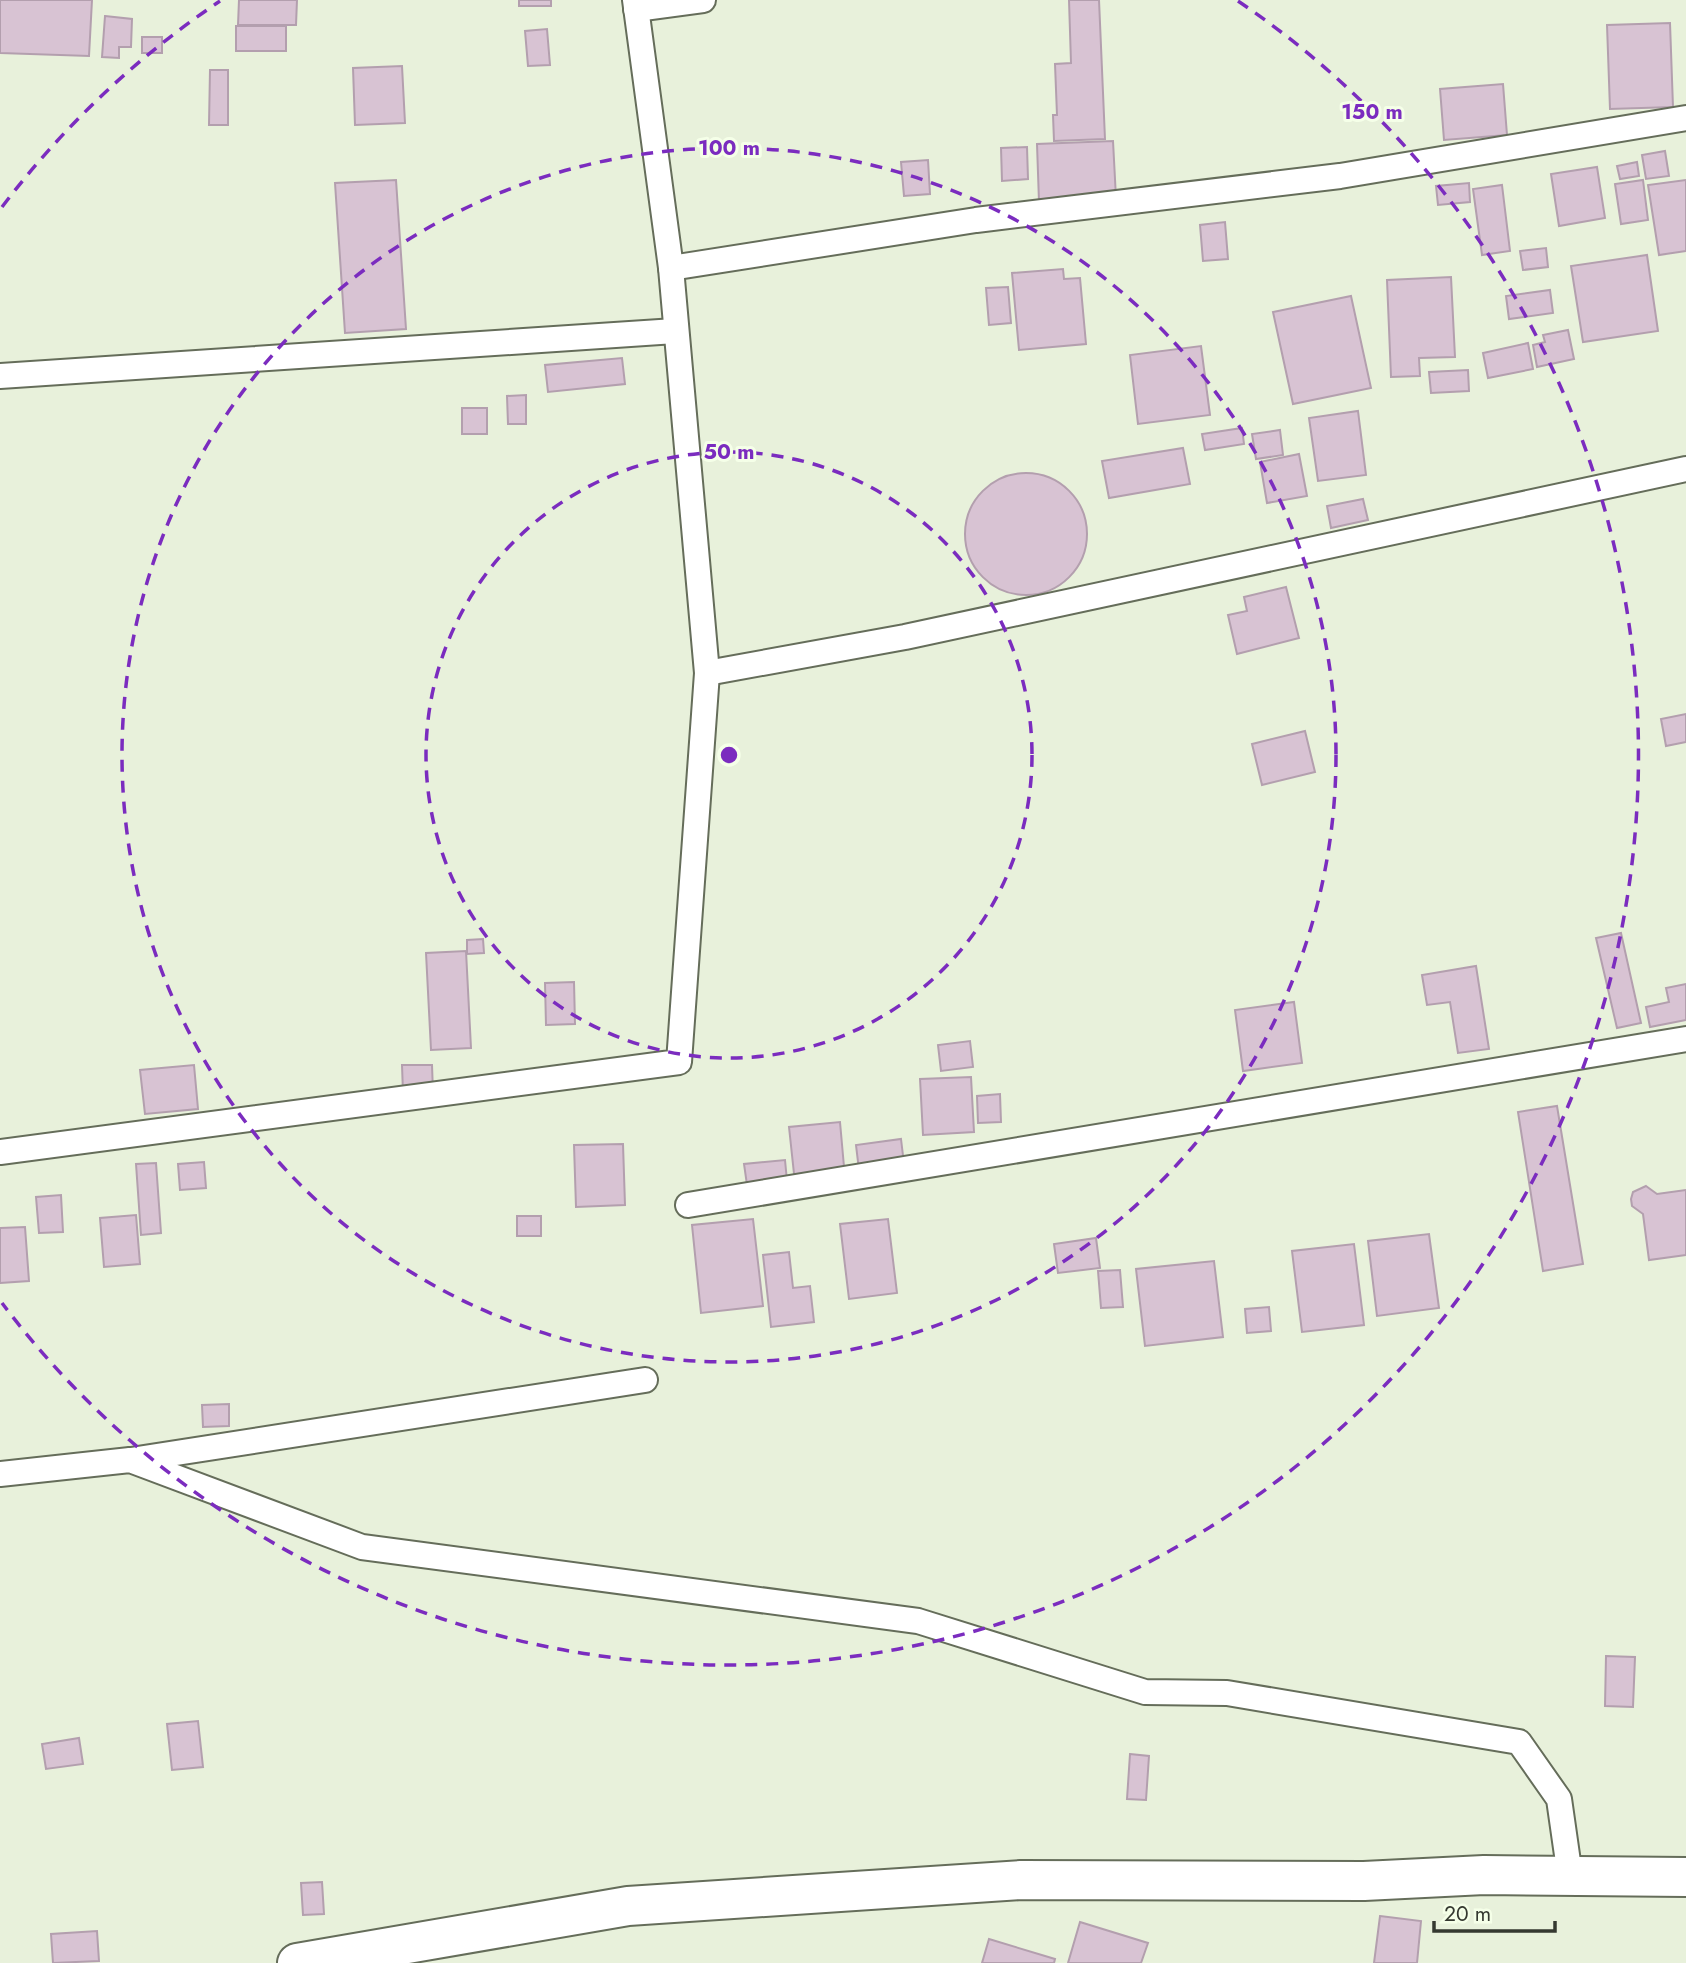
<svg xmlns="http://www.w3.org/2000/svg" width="1686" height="1963" viewBox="0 0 1686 1963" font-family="Jost,sans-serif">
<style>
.building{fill:#d8c3d3;stroke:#b39fae;stroke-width:2}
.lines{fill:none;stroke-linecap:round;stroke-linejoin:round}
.lane-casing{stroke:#656d5a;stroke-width:28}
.street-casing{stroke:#656d5a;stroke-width:42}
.lane{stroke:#fff;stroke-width:24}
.street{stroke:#fff;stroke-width:38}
.ring{fill:none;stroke:#7b2cbf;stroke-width:3.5;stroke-dasharray:12 9}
.centre{fill:#7b2cbf;stroke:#f5ffe8;stroke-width:3.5}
.ring-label{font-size:21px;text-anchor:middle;font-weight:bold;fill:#7b2cbf;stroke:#f5ffe8;stroke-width:6;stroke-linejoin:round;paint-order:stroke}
</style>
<rect width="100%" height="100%" fill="#e8f1db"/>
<g class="building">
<polygon points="0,0 92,0 89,56 0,53"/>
<polygon points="239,0 297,0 296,25 238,25"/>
<rect x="519" y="0" width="32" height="6"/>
<polygon points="1069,0 1099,0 1105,139 1054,141 1053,115 1057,115 1055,64 1071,63"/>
<polygon points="105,16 132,19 131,47 119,47 119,58 102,57"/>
<polygon points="1670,23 1673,107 1610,109 1607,25"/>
<rect x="236" y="26" width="50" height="25"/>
<polygon points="547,29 550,65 528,66 525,31"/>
<rect x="142" y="37" width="20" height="16"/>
<polygon points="402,66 405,123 355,125 353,68"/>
<polygon points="210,70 228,70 228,125 209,125"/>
<polygon points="1503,84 1507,135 1444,140 1440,89"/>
<polygon points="1113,141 1116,198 1039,202 1037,144"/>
<polygon points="1027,147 1028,179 1002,181 1001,148"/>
<polygon points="1665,151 1669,176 1646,179 1642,155"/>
<polygon points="928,160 930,194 904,196 901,162"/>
<polygon points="1637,162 1639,176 1620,179 1617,166"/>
<polygon points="1597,167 1605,218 1559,226 1551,174"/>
<polygon points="396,180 406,329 345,333 335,183"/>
<polygon points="1643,180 1648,220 1621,224 1615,184"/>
<polygon points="1686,180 1686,251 1659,255 1648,185"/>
<polygon points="1469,183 1470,202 1438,205 1436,186"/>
<polygon points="1502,185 1510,251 1482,255 1473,189"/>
<polygon points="1225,222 1228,259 1203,261 1200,225"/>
<polygon points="1546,248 1548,267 1523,270 1520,251"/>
<polygon points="1647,255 1658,331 1583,342 1571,266"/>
<polygon points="1063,269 1064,279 1080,278 1086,344 1019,350 1012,273"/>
<polygon points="1451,277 1455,357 1419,358 1420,376 1391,377 1387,280"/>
<polygon points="1008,287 1011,323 989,325 986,288"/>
<polygon points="1550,290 1553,313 1509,319 1506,296"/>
<polygon points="1351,296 1371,388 1293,404 1273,312"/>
<polygon points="1568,330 1574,359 1537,367 1533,345 1545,342 1543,335"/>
<polygon points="1528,343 1533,369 1488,378 1483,353"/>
<polygon points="1201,346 1210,415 1138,424 1130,355"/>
<polygon points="622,358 625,384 548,392 545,365"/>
<polygon points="1468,370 1469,391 1431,393 1429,372"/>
<polygon points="526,395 526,424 508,424 507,396"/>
<rect x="462" y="408" width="25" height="26"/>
<polygon points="1358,411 1366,475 1318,481 1309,418"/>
<polygon points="1242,428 1244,444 1205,450 1202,434"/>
<polygon points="1280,430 1283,455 1256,459 1252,434"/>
<polygon points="1183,448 1190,484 1109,498 1102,461"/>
<polygon points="1299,454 1307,496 1267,503 1260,462"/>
<circle cx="1026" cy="534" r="61"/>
<polygon points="1363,499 1368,520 1331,528 1327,506"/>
<polygon points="1286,587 1299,638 1237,654 1228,615 1247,611 1244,597"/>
<polygon points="1686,714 1686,742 1666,746 1661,719"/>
<polygon points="1305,731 1315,772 1262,785 1252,744"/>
<polygon points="1621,933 1641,1023 1617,1028 1596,938"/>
<polygon points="483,939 484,953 467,954 467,940"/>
<polygon points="466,951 471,1048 431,1050 426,953"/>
<polygon points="1476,966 1489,1049 1458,1053 1450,1002 1427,1005 1422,975"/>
<polygon points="574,982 575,1024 546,1025 545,983"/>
<polygon points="1686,984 1686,1020 1650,1027 1646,1007 1669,1002 1666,988"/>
<polygon points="1294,1002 1302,1063 1243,1071 1235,1010"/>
<polygon points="970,1041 973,1067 941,1071 938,1045"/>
<polygon points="194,1065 198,1109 145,1114 140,1070"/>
<polygon points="402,1065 432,1065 433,1092 403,1093"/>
<polygon points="971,1077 974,1132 923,1135 920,1079"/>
<polygon points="1000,1094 1001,1122 978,1123 977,1096"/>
<polygon points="1557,1106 1583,1264 1543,1271 1518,1112"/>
<polygon points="840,1122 845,1178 795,1183 789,1127"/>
<polygon points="901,1139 904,1164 859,1170 856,1145"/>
<polygon points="623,1144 625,1205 576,1207 574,1145"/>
<polygon points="785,1160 787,1181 747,1185 744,1164"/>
<polygon points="204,1162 206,1188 180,1190 178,1164"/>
<polygon points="156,1163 161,1233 141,1235 136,1164"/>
<polygon points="1646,1186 1657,1194 1686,1190 1686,1255 1649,1260 1643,1214 1632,1206 1631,1199 1633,1192"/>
<polygon points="61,1195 63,1232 39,1233 36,1197"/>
<polygon points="136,1215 140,1264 104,1267 100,1218"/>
<rect x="517" y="1216" width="24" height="20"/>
<polygon points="753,1219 763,1306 701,1313 692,1225"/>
<polygon points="888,1219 897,1293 849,1299 840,1224"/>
<polygon points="25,1227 29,1281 0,1283 0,1228"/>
<polygon points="1429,1234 1439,1308 1377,1316 1368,1241"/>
<polygon points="1096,1238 1100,1268 1058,1273 1054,1244"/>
<polygon points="1354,1244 1364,1325 1302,1332 1292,1251"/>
<polygon points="789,1252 793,1288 810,1286 814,1322 771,1327 763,1255"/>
<polygon points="1214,1261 1223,1337 1145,1346 1136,1269"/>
<polygon points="1120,1270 1123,1307 1101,1308 1098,1271"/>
<polygon points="1269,1307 1271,1331 1247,1333 1245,1309"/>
<polygon points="229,1404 229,1426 203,1427 202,1405"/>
<polygon points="1606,1656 1635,1657 1633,1707 1605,1706"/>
<polygon points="198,1721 203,1767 172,1770 167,1724"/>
<polygon points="79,1738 83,1764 46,1769 42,1744"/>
<polygon points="1130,1754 1149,1756 1146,1800 1127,1799"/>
<polygon points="322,1882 324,1914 303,1915 301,1883"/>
<polygon points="1380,1916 1421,1921 1417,1963 1374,1963"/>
<polygon points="1080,1922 1148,1943 1141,1963 1068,1963"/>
<polygon points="97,1931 99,1961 53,1963 51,1934"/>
<polygon points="989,1939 1055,1959 1054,1963 982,1963"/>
</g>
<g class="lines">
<g class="lane-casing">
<g id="lane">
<polyline points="636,9 703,0"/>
<polyline points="671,268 976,220 1340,176 1686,118"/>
<polyline points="0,376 675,331"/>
<polyline points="707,673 905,637 1686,469"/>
<polyline points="0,1152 679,1062 707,673 671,268 635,0"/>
<polyline points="688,1205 1686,1039"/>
<polyline points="131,1460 645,1380"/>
<polyline points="0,1474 130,1460 362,1547 918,1621 1145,1692 1227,1693 1519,1742 1559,1799 1570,1876"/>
</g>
</g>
<g class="street-casing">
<polyline id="street" points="297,1963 628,1906 1021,1880 1364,1881 1484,1875 1686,1877"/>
</g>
<use href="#lane" class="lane"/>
<use href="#street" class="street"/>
</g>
<g class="ring">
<circle cx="729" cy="755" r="303"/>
<circle cx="729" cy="755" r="607"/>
<path d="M2 207A910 910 0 0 1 220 1M1238 1A910 910 0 1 1 2 1303"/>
</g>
<circle cx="729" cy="755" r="10" class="centre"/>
<g class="ring-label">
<text x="1372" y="119">150 m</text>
<text x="729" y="155">100 m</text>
<text x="729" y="459">50 m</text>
</g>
<path d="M1434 1921v10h121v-10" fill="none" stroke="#353930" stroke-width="3.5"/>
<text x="1444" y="1921" font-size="21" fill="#353930" stroke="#f5ffe8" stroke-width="5" paint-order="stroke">20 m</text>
</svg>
